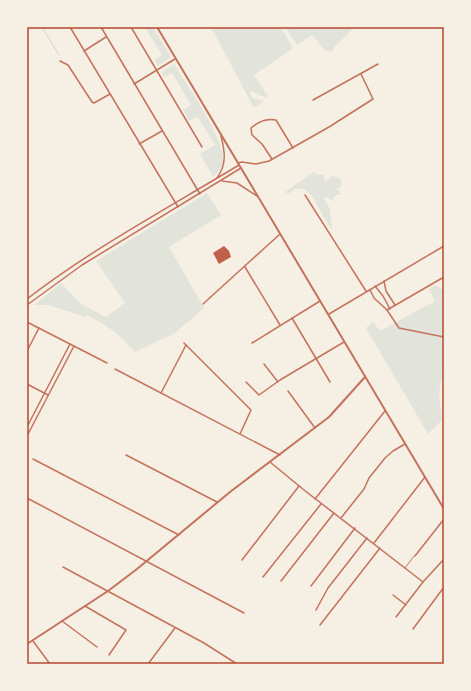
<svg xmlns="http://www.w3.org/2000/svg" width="471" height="691" viewBox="0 0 471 691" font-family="Raleway,sans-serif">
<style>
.green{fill:#e2e4dc}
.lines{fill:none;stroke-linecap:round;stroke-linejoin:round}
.stream{stroke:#c9d6d2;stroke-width:1}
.building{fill:#bf614a}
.pedestrian{stroke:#c5725c;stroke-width:1}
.minor{stroke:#c5725c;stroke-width:1.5}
.tertiary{stroke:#c5725c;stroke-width:2}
.neatline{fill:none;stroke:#b5482f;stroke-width:1.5}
</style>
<rect width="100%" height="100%" fill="#f6efe4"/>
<g class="green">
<polygon points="145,27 153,27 171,57 158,66 155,60 162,55"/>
<polygon points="211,27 281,27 292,47 292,49 254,75 268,96 267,98 251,91 250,93 252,98 264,101 254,108"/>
<polygon points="285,27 349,27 352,30 335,46 332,52 325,50 312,35 297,45"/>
<path d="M 174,64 C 187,85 225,139 223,161 C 222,168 218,172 213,177 L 200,154 L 215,145 L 198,117 L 189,121 L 183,110 L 191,105 L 172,73 L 164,77 L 161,72 Z"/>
<polygon points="315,171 315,174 324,175 324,181 326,181 333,176 341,179 341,187 336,189 340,191 340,195 336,195 332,200 326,197 324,199 330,209 332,231 312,196 304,189 295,189 288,194 285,192"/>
<path d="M 207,193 L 221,215 L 169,247 L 204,308 L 175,333 L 135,352 C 121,335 106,325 87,315 L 85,317 L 49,305 L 34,305 L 61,283 L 81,304 L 106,317 L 125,303 L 96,261 Z"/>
<polygon points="437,285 441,289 444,288 444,365 439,393 442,420 428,434 366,328 373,322 380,331 435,301 429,289"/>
</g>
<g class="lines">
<polyline class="stream" points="42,27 59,55"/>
</g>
<polygon class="building" points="224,246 229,251 231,257 219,264 213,253"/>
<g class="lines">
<polyline class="pedestrian" points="405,568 414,556"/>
<g class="minor">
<polyline points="70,27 178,207"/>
<polyline points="101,27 200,194"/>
<polyline points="131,27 202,147"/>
<polyline points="84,51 106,37"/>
<polyline points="60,61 68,65 92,102 94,103 110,94"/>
<polyline points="134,84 175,59"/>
<polyline points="313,100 378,64"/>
<polyline points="139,144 162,131"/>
<path d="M 272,159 L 262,144 L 252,135 L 251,128 C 258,122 266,118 276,120 L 293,148"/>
<polyline points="238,163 242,162 256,164 269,161 329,127 373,99 361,74"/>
<path d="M 217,178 C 227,164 225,152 221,136"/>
<polyline points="222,181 237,183 257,196"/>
<polyline points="305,195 366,291"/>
<polyline points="245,267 280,325"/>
<polyline points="384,281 386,291 395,305"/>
<polyline points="375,286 383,296 390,309"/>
<polyline points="370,290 374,298 387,310 399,328 444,337"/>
<path d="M 27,299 C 93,248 168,208 239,165"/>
<polyline points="203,304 280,234"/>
<polyline points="27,305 82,265 241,168"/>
<polyline points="387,310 444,277"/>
<polyline points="329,314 444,246"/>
<polyline points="292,318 330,382"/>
<polyline points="27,322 107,363"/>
<polyline points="184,343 251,410 240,434"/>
<polyline points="252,343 320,301"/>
<polyline points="27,351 39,328"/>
<polyline points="264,364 278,382"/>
<polyline points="115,369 280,455"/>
<polyline points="246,382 259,395 280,380 344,342"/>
<polyline points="27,384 48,395"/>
<polyline points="288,391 315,428"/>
<polyline points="161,393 186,345"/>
<polyline points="27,427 70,344"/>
<polyline points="27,436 74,346"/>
<polyline points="126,455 217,502"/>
<polyline points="33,459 179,535"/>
<polyline points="270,462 304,490 423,582 444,559"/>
<polyline points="27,498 244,613"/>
<polyline points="315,499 385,411"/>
<polyline points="341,518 364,489 369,478 385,458 393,451 405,444"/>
<polyline points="374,543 425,477"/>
<polyline points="415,556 444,519"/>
<polyline points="242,560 299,486"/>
<polyline points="63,567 204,643 237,664"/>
<polyline points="263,577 321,504"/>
<polyline points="281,581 334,513"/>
<polyline points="311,586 355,528"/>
<polyline points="393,595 406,605"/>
<polyline points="85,606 126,630 109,655"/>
<polyline points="316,610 328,588 367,538"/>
<polyline points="396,617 423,582"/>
<polyline points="62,621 97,647"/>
<polyline points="320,625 380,548"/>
<polyline points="413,629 444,587"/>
<polyline points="33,641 50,664"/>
<polyline points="148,664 175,628"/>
</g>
<g class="tertiary">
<polyline points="157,27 444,509"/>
<polyline points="27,644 108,591 137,569 230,492 329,417 365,377"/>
</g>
</g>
<rect width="471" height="691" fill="none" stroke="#f6efe4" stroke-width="56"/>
<rect x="28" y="28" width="415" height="635" class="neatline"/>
</svg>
